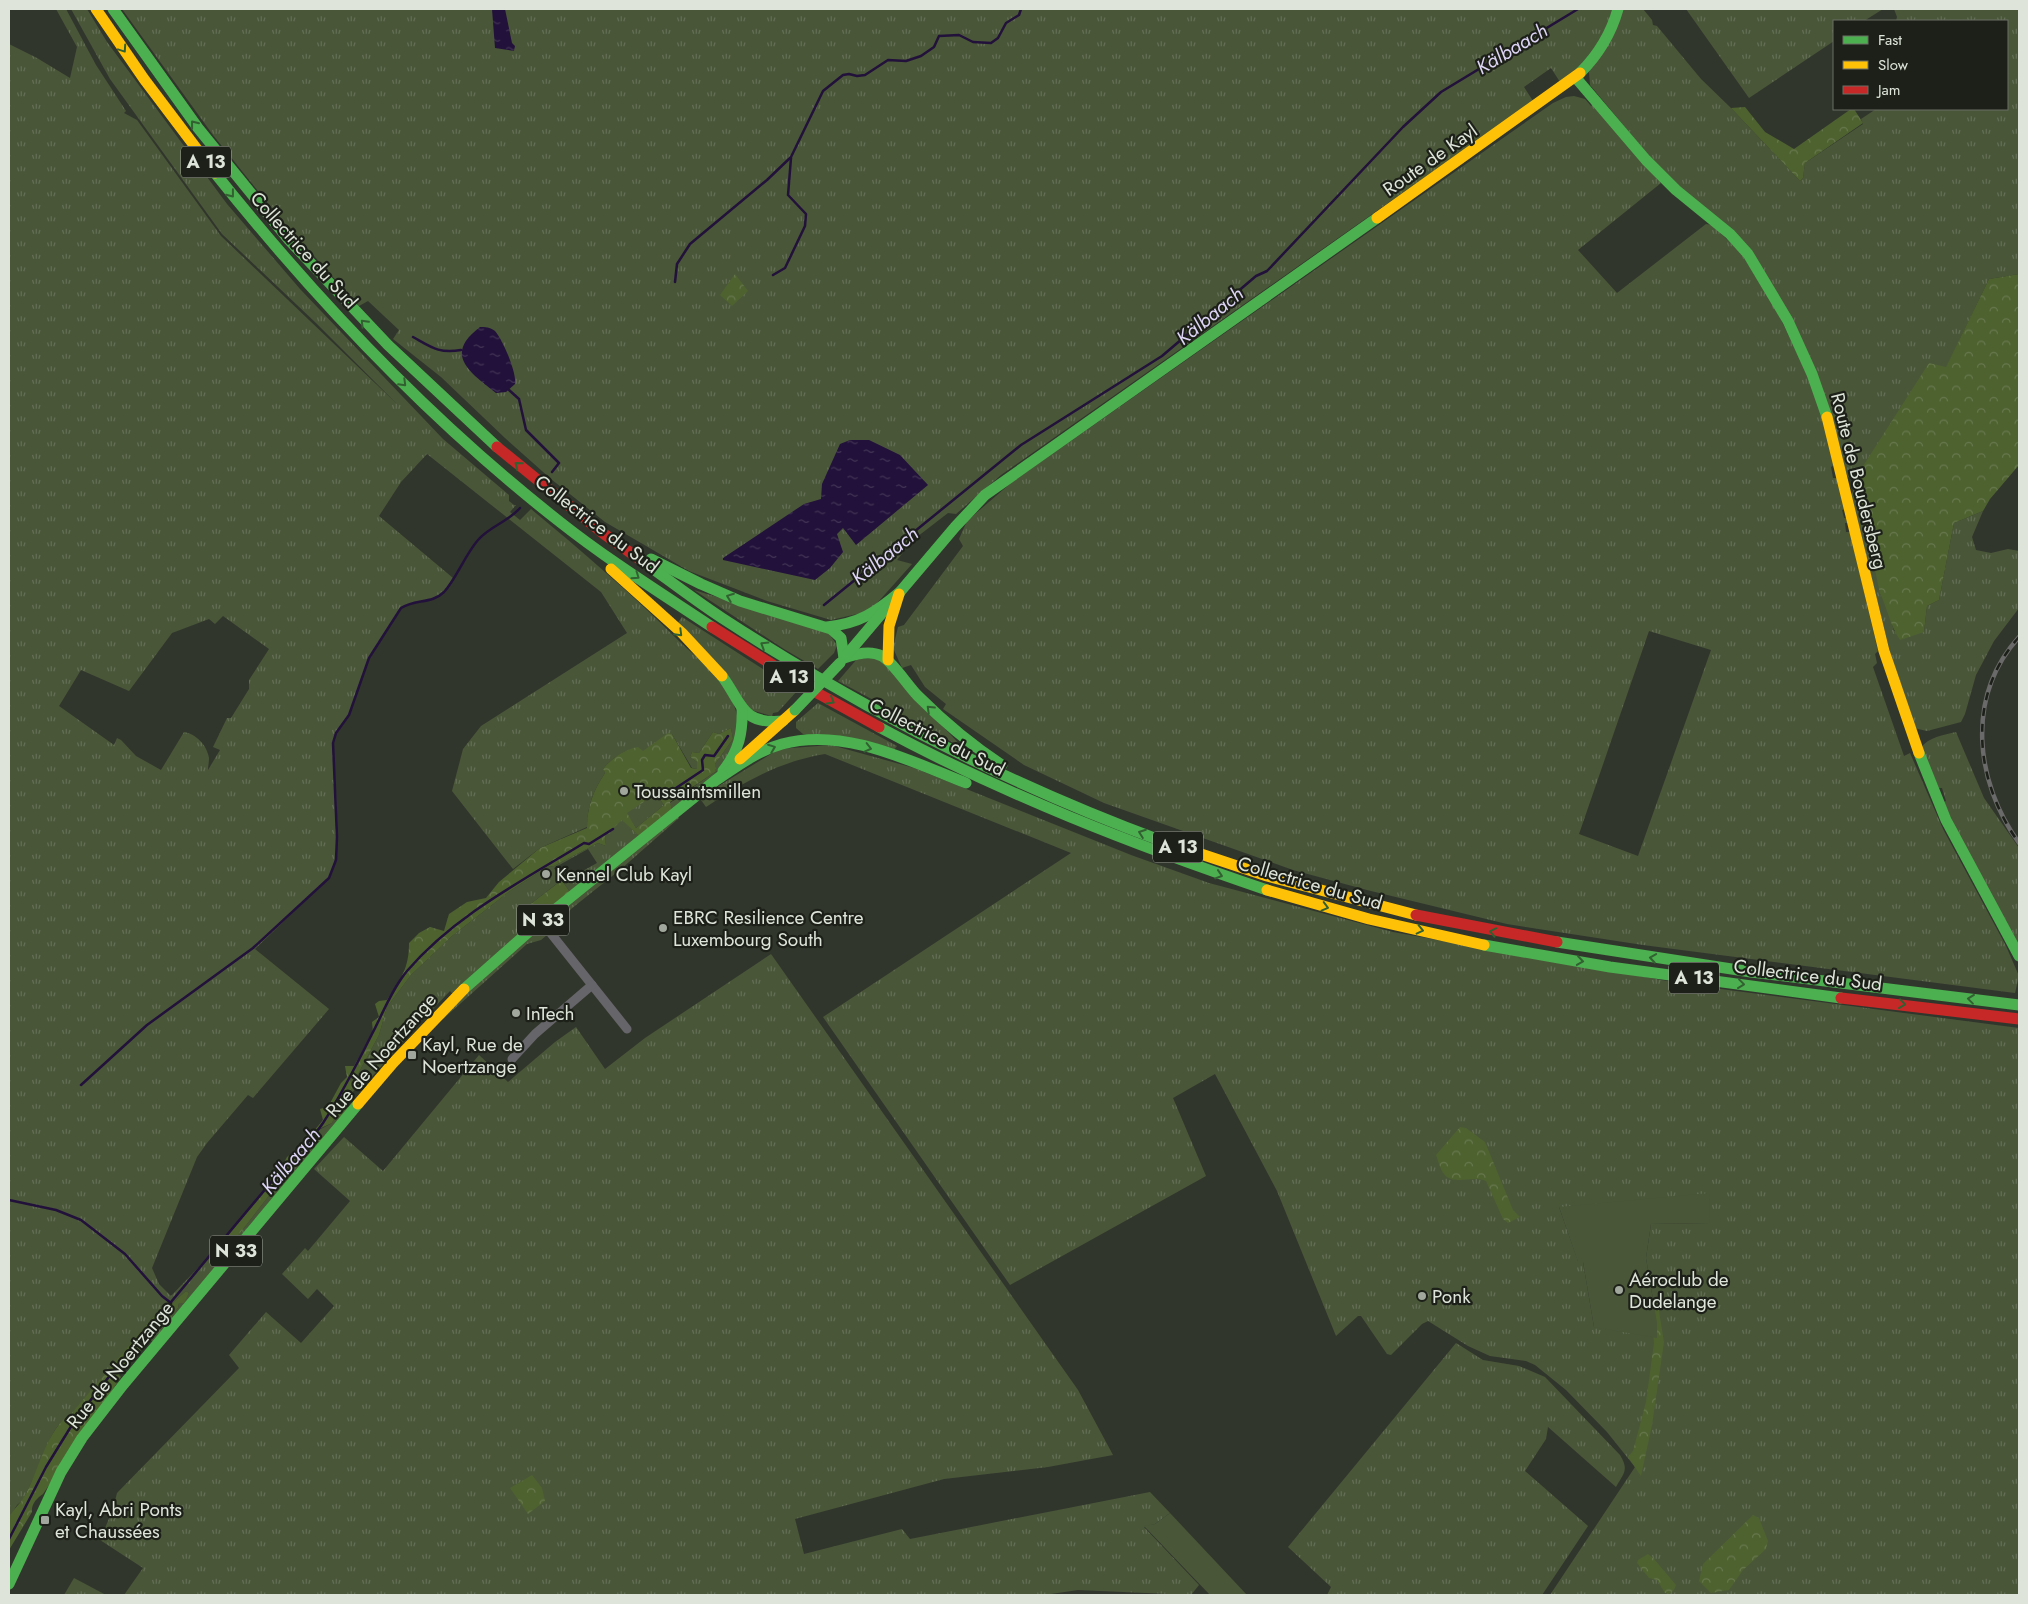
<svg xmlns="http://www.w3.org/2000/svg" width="2028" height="1604" viewBox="0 0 2028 1604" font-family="Jost,sans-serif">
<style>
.grass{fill:url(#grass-tufts);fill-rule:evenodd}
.forest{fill:url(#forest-crowns);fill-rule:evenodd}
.garden{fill:#495638}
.water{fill:url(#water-ripples)}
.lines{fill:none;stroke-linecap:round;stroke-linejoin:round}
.stream{stroke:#22113a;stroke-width:2.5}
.street{stroke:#66656a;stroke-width:9}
.fast{stroke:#4caf50;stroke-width:11}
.slow{stroke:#ffc107;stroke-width:11}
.jam{stroke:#c62828;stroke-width:11}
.rail-casing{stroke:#696a69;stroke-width:4.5}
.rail{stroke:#1c2018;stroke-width:2.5;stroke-dasharray:8;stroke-linecap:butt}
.fast-bridge{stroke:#4caf50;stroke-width:11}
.oneway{stroke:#326031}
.poi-dot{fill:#a1a79c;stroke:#1c2018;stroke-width:2}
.labels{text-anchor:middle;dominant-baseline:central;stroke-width:4.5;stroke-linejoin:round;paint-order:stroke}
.shield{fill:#1c2018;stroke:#a4a99f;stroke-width:1}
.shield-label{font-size:18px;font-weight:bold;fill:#dee4d9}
.street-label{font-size:19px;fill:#dee4d9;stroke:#1c2018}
.poi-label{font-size:19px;fill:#dee4d9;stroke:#1c2018;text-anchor:start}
.water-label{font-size:20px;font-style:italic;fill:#ddd4f5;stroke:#1c2018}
</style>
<defs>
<pattern id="grass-tufts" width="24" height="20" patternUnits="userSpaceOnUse" patternTransform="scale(1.25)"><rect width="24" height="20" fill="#495638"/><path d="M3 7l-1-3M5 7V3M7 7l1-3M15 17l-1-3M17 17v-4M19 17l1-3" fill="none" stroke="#636e54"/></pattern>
<pattern id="forest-crowns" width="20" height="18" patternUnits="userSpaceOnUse" patternTransform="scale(1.25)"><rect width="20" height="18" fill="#4e6230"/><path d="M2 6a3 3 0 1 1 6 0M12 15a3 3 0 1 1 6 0" fill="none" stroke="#67784d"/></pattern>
<pattern id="water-ripples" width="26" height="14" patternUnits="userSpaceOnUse" patternTransform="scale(1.25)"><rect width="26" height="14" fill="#22113a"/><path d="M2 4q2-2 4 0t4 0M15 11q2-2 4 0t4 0" fill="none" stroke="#423456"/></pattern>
</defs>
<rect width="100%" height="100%" fill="#31362c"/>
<g class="grass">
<path d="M 56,9 L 66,9 L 96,65 L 126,111 L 124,113 L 137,120 L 221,236 L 398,405 L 316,323 L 222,234 L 110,79 L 71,9 L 87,9 L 107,42 L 227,204 L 300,289 L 443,439 L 509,495 L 509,501 L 514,505 L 516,505 L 510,512 L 520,520 L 531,509 C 583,552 633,595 681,643 C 695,656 713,670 724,686 C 732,699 739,713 738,729 C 734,765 699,788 674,810 L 679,818 L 621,869 L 571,909 L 559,925 L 541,940 L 527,944 L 442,1020 L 437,1016 L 456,997 L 450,991 L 411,1032 L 370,1079 L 366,1076 L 343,1104 L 350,1109 L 154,1343 L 150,1339 L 178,1308 L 179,1303 L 184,1302 L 189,1293 L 186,1291 L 168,1307 L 164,1304 L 71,1415 C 54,1424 50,1440 43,1456 C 37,1471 30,1485 23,1500 L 17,1505 L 9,1518 L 9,44 L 37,58 L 70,78 L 77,47 ZM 427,454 L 601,592 L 627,633 L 481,726 L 463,749 L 452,791 L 513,869 L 540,848 L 587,827 C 587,807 593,791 605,773 L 603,769 C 612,758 623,750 638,748 L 643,752 L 668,734 L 672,734 L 692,768 L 697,769 L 697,762 L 690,757 L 692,752 L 699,753 L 713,732 L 719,734 L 731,728 L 733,739 L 715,764 L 715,772 L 670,803 L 672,810 L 640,837 L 622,819 L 605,836 L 606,846 L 598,843 L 554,866 L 547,867 L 510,891 L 452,936 L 411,975 L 387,1007 L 379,1035 L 358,1074 L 350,1079 L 353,1087 L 340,1108 L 346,1107 L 342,1115 L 335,1117 L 332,1123 L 319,1130 L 321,1141 L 309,1146 L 303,1155 L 295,1162 L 227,1250 L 221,1251 L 218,1247 L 171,1296 L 159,1284 L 152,1268 L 197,1157 L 207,1143 L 248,1095 L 253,1098 L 329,1009 L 255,949 L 329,878 C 344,851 334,776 333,743 L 336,733 L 349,715 L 369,658 L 402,608 C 415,599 432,604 444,592 C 447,588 450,582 453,578 L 379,516 L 401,482 ZM 223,616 L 269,649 L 249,680 L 249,689 L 231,718 L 227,718 L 213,747 L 220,750 L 208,770 C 208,767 209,762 209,758 C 207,745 196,734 184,732 L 161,770 L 136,756 L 121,740 L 117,738 L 114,745 L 59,706 L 81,670 L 129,691 L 172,633 L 209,619 L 215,624 ZM 588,849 L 597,863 L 563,882 L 570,892 L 536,919 L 530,917 L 524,909 L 559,882 L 555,877 L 558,875 L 554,868 Z"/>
<polygon points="122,9 1614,9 1600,43 1581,68 1560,82 1551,68 1524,87 1533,101 1001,475 956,514 948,513 913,540 897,560 912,564 870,611 831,620 767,601 689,571 605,522 551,479 505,438 441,377 393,339 399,330 368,301 359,306 279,217 213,135"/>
<polygon points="1622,9 1643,9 1652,20 1653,25 1657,26 1701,79 1731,108 1800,181 1803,178 1805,163 1863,124 1861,119 1876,109 2007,109 2007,21 1896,21 1897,17 1894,9 2019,9 2019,274 1989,279 1946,368 1880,594 1887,607 1894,631 1924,632 1927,606 1939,600 1954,523 1983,511 1972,537 1976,550 1991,553 2008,549 2019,551 2019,608 1994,641 1976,675 1965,714 1961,722 1927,731 1914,728 1895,672 1851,495 1855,487 1853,479 1848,477 1763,270 1654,162 1590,85 1589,72"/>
<polygon points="1686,9 1883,9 1864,21 1834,21 1834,41 1749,98"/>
<path d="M 1574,96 L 1585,99 L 1591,106 L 1593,104 L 1661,183 L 1578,250 L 1617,293 L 1706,224 L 1712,225 L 1741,253 L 1771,299 L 1810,380 L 1823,419 L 1834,465 L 1831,467 L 1833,478 L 1839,478 L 1846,509 L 1842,510 L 1844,518 L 1847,518 L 1848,523 L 1845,523 L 1846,532 L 1850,532 L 1878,651 L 1875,654 L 1877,663 L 1873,667 L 1904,756 L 1910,753 L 1943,829 L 2006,946 L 2019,976 L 2015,993 L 1643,945 L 1507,924 L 1367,890 L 1293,870 L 1104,803 L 1024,765 L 943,709 L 946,704 L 925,687 L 911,665 L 902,668 L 893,648 L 898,627 L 904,625 L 963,546 L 959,539 L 967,521 L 1011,483 L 1553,103 L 1566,97 ZM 1649,631 L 1711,650 L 1638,856 L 1579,834 Z"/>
<polygon points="694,590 827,631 837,645 834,653 818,669 784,649"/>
<polygon points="682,617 797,691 778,712 773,713 772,716 751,710 677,624"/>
<polygon points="857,659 880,659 963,748 838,681"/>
<polygon points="818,703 897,746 893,751 803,734 796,728 796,722"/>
<path d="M 1956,732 L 1984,798 L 2019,848 L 2019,948 L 1968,856 L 1944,802 L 1946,801 L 1942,788 L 1939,788 L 1921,748 C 1928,737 1944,735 1956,732 Z"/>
<path d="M 831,745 L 914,768 L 1131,855 L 1209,883 L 1393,932 L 1690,985 L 2019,1028 L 2019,1595 L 1550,1595 L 1635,1467 L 1607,1432 L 1566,1390 L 1535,1365 L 1526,1361 L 1490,1356 L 1468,1346 L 1428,1321 L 1422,1324 L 1391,1355 L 1387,1354 L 1361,1316 L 1358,1316 L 1336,1336 L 1277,1191 L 1215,1074 L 1173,1098 L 1206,1176 L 1010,1285 L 823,1017 L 1071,853 L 825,754 C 781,761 743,782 706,807 L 701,800 L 717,787 L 779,749 ZM 1559,1207 L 1709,1223 L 1651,1224 L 1646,1258 L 1657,1323 L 1594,1327 L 1583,1262 L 1578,1261 Z"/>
<polygon points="656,794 664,805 636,828 626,813"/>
<polygon points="771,954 1078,1390 1113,1455 1048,1467 944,1479 795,1519 804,1554 902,1529 910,1539 1150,1492 1170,1513 1155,1524 1144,1527 1199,1585 1191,1595 1078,1590 1044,1595 124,1595 143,1568 100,1540 113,1509 117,1493 239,1368 229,1355 266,1312 301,1343 334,1306 317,1289 308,1299 282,1274 305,1248 308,1251 350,1201 314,1169 344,1137 383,1171 479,1055 508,1082 555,1042 576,1027 605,1069 645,1038"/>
<path d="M 1456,1343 L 1483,1360 L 1519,1366 L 1545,1377 L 1620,1455 C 1629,1470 1624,1473 1616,1487 L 1548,1427 L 1546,1439 L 1525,1471 L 1588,1526 L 1542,1595 L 1327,1595 L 1331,1587 L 1288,1547 Z"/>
<polygon points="74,1578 106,1595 64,1595"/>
</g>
<g class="forest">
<polygon points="1745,107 1765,132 1794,149 1851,109 1854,109 1863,123 1805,163 1803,178 1800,181 1731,108"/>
<polygon points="735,274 748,291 732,306 720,295"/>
<path d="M 2019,274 L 2019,465 L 1990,499 L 1983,511 L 1954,523 L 1939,600 L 1927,606 L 1924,632 L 1900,640 C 1890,626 1888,609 1880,594 L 1856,477 L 1929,363 L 1946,367 L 1989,279 Z"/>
<path d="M 731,728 L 733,739 L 715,764 L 715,772 L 670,802 L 672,810 L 640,837 L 622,820 L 605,836 L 606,846 L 598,843 L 554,866 L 547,867 L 510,891 L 452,936 L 411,975 L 387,1007 L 379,1035 L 358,1074 L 350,1079 L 353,1087 L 341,1107 L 347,1107 L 342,1116 L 335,1117 L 332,1123 L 319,1129 L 322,1141 L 309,1146 L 303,1155 L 295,1162 L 227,1250 L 221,1252 L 218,1247 L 278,1174 L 287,1157 L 303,1144 L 323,1120 L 320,1109 L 328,1107 L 341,1083 L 347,1077 L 345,1066 L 354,1066 L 373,1032 L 372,1022 L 379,1017 L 375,1004 L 379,1001 L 387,1000 C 401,978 409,969 409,943 L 419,933 L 430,927 L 444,931 L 449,914 L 467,902 L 486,898 L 499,882 L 540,848 L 587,828 C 587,807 593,791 605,773 L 603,769 C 612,758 623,750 638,747 L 643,751 L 668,733 L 672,734 L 691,768 L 697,769 L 697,762 L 690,757 L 692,752 L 699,753 L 713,732 L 719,734 ZM 656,794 L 664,805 L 636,828 L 627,813 Z"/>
<polygon points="558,875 570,892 536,919 530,917 524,909 558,883 555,877"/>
<path d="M 1460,1127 L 1466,1128 L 1485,1142 L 1513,1210 L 1520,1217 L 1508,1223 L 1503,1219 L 1486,1181 C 1472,1175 1453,1186 1444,1174 C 1440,1169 1438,1160 1436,1155 Z"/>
<path d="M 186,1291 L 189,1293 L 184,1303 L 179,1303 L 178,1308 L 119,1375 L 121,1377 L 43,1494 C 37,1498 31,1504 32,1512 L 9,1550 C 9,1540 7,1528 9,1519 C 11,1510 20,1505 24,1497 C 38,1474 47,1427 71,1414 L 164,1304 L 168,1307 Z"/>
<polygon points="1650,1298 1657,1299 1664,1342 1652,1425 1641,1476 1628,1457 1633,1451 1646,1402 1654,1343"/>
<polygon points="532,1475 542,1488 545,1501 528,1514 510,1488"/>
<polygon points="1753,1515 1759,1518 1768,1541 1766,1549 1743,1570 1729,1590 1711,1593 1699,1581 1703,1564"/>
<polygon points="1648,1554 1654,1559 1676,1585 1674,1590 1669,1594 1665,1593 1657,1580 1649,1578 1637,1563 1638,1560"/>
</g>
<g class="garden">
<polygon points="1710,1193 1709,1223 1651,1224 1646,1258 1657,1323 1657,1338 1594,1327 1583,1262 1578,1262 1559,1207"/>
<polygon points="1170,1513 1247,1595 1210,1595 1144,1526 1155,1524"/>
</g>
<g class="water">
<polygon points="492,9 505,9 512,43 515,46 514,51 495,48"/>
<path d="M 480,327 C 485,327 490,327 495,331 C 503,340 517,373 515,384 L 506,392 L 496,393 C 470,372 443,355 480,327 Z"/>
<polygon points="850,440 869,440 900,455 928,485 856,545 843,528 837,534 843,552 830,568 815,580 723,560 723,558 804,504 821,499 822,484 840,444"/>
</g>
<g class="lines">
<g class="stream">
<polyline points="773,275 785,268 805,226 806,214 788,195 791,158"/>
<polyline points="675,282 677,264 690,244 767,180 791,157 823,91 843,75 849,74 857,76 865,75 888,60 906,61 921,56 934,47 939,36 959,35 973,42 991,43 998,38 1006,23 1019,15 1021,9"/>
<path d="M 413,337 C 431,347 439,354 461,350"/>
<polyline points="509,390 519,399 526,430 559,463 552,472"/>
<polyline points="824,605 1021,445 1162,356 1256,276 1267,271 1403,127 1441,92 1578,9"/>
<polyline points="664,796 703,770 702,760 705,755 714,756 728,736"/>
<path d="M 81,1085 L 147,1025 L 253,948 L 329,878 L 336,860 L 337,837 L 333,743 L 336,733 L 349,715 L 369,658 L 401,608 C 415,599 432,604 444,592 C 456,579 465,555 478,540 C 490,526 508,522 520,508"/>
<polyline points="9,1200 56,1210 81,1220 125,1254 162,1296 171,1303"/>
<path d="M 9,1539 L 46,1467 L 75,1420 L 115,1369 L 278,1174 C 293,1158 310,1142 323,1123 C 340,1097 358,1062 372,1034 C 383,1013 392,989 407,971 C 455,915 522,881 584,843 L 589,844 L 613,829"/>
</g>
<g class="street">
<polyline points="541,921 627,1029"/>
<polyline points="512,1059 535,1034 592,985"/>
</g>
<g class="fast">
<polyline points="113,9 198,128 289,240 388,345 497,447"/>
<path d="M 1580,73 C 1598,55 1611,34 1618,9"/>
<polyline points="1576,78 1646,160 1676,190 1730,234 1748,254 1788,321 1812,374 1827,417"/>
<path d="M 215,173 C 317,301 431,421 560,522 C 608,560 661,593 712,627"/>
<path d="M 651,559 L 701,584 L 740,601 L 831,629 L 841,638 L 844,658 C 856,654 870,650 882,656 C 892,661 908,686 918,696 C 944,722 971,745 1002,765"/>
<path d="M 645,563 C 670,581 696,601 722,618 C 860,708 1008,784 1162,841"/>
<path d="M 827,627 C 860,623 875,613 900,592"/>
<polyline points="844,658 955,527 985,495 1377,218"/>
<path d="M 722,676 C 742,703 741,725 783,721"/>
<path d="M 879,727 C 1003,794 1134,845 1267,890"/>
<polyline points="1919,753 1946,820 2019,956"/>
<path d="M 723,771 C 739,751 743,733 742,707"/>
<path d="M 715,781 C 736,767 757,751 782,744 C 844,727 910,761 966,783"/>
<polyline points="1557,942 1751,972 2019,1005"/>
<polyline points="1484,945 1610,967 1841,998"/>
<polyline points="464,989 541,921 722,775"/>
<polyline points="9,1584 61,1472 82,1438 123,1385 358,1104"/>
</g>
<g class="slow">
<polyline points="96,9 144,79 215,173"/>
<polyline points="1377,218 1580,73"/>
<polyline points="1827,417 1884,651 1919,753"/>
<polyline points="611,569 682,633 722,676"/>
<polyline points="888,660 889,626 899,594"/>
<polyline points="740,759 795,710"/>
<polyline points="1162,841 1267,876 1416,915"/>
<polyline points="1267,890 1369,919 1484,945"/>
<polyline points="358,1104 393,1063 464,989"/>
</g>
<g class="jam">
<polyline points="497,447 604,534 645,563"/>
<polyline points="712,627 819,694 879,727"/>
<polyline points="1416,915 1557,942"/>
<polyline points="1841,998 2019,1019"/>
</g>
<g class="rail-casing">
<path id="rail" d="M 2019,637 C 1965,697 1975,782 2019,843"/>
</g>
<use href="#rail" class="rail"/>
<polyline class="fast-bridge" points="795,710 840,663"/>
</g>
<defs><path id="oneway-chevron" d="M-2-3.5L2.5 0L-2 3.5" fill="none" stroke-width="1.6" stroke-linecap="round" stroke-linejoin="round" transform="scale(1.25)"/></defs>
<g class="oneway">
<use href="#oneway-chevron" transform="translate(123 49) rotate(56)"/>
<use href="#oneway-chevron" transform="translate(194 124) rotate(-128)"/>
<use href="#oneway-chevron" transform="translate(231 194) rotate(52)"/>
<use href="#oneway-chevron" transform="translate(364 323) rotate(-134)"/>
<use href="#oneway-chevron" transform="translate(403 383) rotate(45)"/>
<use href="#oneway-chevron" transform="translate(518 465) rotate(-141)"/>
<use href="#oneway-chevron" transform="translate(636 576) rotate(35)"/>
<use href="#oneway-chevron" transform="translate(730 597) rotate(-159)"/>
<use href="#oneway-chevron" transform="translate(679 633) rotate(45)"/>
<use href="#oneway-chevron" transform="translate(764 645) rotate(-148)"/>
<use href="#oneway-chevron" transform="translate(831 701) rotate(30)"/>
<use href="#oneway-chevron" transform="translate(930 709) rotate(-136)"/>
<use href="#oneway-chevron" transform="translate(772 748) rotate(-21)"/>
<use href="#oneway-chevron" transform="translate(868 748) rotate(14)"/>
<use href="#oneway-chevron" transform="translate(1142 833) rotate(-160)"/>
<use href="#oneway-chevron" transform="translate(1219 875) rotate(18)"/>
<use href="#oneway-chevron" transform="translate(1325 907) rotate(15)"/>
<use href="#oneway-chevron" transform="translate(1420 930) rotate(13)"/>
<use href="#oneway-chevron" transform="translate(1493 932) rotate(-169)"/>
<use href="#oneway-chevron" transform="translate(1653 958) rotate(-171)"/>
<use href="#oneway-chevron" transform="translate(1580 961) rotate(8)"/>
<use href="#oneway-chevron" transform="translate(1741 984) rotate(7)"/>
<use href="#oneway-chevron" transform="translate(1971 999) rotate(-173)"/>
<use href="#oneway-chevron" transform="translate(1902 1004) rotate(7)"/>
</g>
<g class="poi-dot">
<circle cx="624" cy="791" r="5"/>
<circle cx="546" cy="874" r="5"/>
<circle cx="663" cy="928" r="5"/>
<circle cx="516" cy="1013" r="5"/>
<rect x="407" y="1050" width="10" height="10" rx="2.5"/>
<circle cx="1619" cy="1290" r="5"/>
<circle cx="1422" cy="1296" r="5"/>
<rect x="40" y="1515" width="10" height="10" rx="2.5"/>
</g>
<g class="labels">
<g class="shield">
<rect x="181" y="146.5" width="50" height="31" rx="4"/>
<rect x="764" y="661.5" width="50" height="31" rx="4"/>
<rect x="1153" y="831.5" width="50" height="31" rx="4"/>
<rect x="517" y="904.5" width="52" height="31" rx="4"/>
<rect x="1669" y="962.5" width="50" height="31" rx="4"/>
<rect x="210" y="1235.5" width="52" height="31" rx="4"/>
</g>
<g class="shield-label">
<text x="206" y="162">A 13</text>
<text x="789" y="677">A 13</text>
<text x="1178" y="847">A 13</text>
<text x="543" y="920">N 33</text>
<text x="1694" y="978">A 13</text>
<text x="236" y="1251">N 33</text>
</g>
<g class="street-label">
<text transform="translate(1430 160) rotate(-35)">Route de Kayl</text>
<text transform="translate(304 250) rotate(48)">Collectrice du Sud</text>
<text transform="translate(1859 481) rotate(76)">Route de Boudersberg</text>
<text transform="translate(597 524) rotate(37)">Collectrice du Sud</text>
<text transform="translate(937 737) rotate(27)">Collectrice du Sud</text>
<text transform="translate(1310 883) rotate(16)">Collectrice du Sud</text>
<text transform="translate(1808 975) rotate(7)">Collectrice du Sud</text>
<text transform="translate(381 1055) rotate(-49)">Rue de Noertzange</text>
<text transform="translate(120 1365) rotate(-51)">Rue de Noertzange</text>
</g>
<g class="poi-label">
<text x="634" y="791">Toussaintsmillen</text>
<text x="556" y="874">Kennel Club Kayl</text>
<text x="673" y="917">EBRC Resilience Centre<tspan x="673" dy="22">Luxembourg South</tspan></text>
<text x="526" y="1013">InTech</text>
<text x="422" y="1044">Kayl, Rue de<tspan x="422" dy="22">Noertzange</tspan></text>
<text x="1629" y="1279">Aéroclub de<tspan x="1629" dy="22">Dudelange</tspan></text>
<text x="1432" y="1296">Ponk</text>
<text x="55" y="1509">Kayl, Abri Ponts<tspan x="55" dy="22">et Chaussées</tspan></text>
</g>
<g class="water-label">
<text transform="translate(1512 49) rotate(-31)">Kälbaach</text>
<text transform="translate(1210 316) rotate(-39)">Kälbaach</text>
<text transform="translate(885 556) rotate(-39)">Kälbaach</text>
<text transform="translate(291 1161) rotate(-50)">Kälbaach</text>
</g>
</g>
<rect width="2028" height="1604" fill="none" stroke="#dee4d9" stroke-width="20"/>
<rect x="1833" y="20" width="175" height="90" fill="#1c2018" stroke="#6a6e65"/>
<rect x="1843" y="36" width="25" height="8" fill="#4caf50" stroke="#6a6e65"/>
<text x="1878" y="45" font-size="15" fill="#dee4d9">Fast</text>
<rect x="1843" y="61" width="25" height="8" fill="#ffc107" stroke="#6a6e65"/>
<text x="1878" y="70" font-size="15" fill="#dee4d9">Slow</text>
<rect x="1843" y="86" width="25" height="8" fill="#c62828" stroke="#6a6e65"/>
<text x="1878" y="95" font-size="15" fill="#dee4d9">Jam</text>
</svg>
